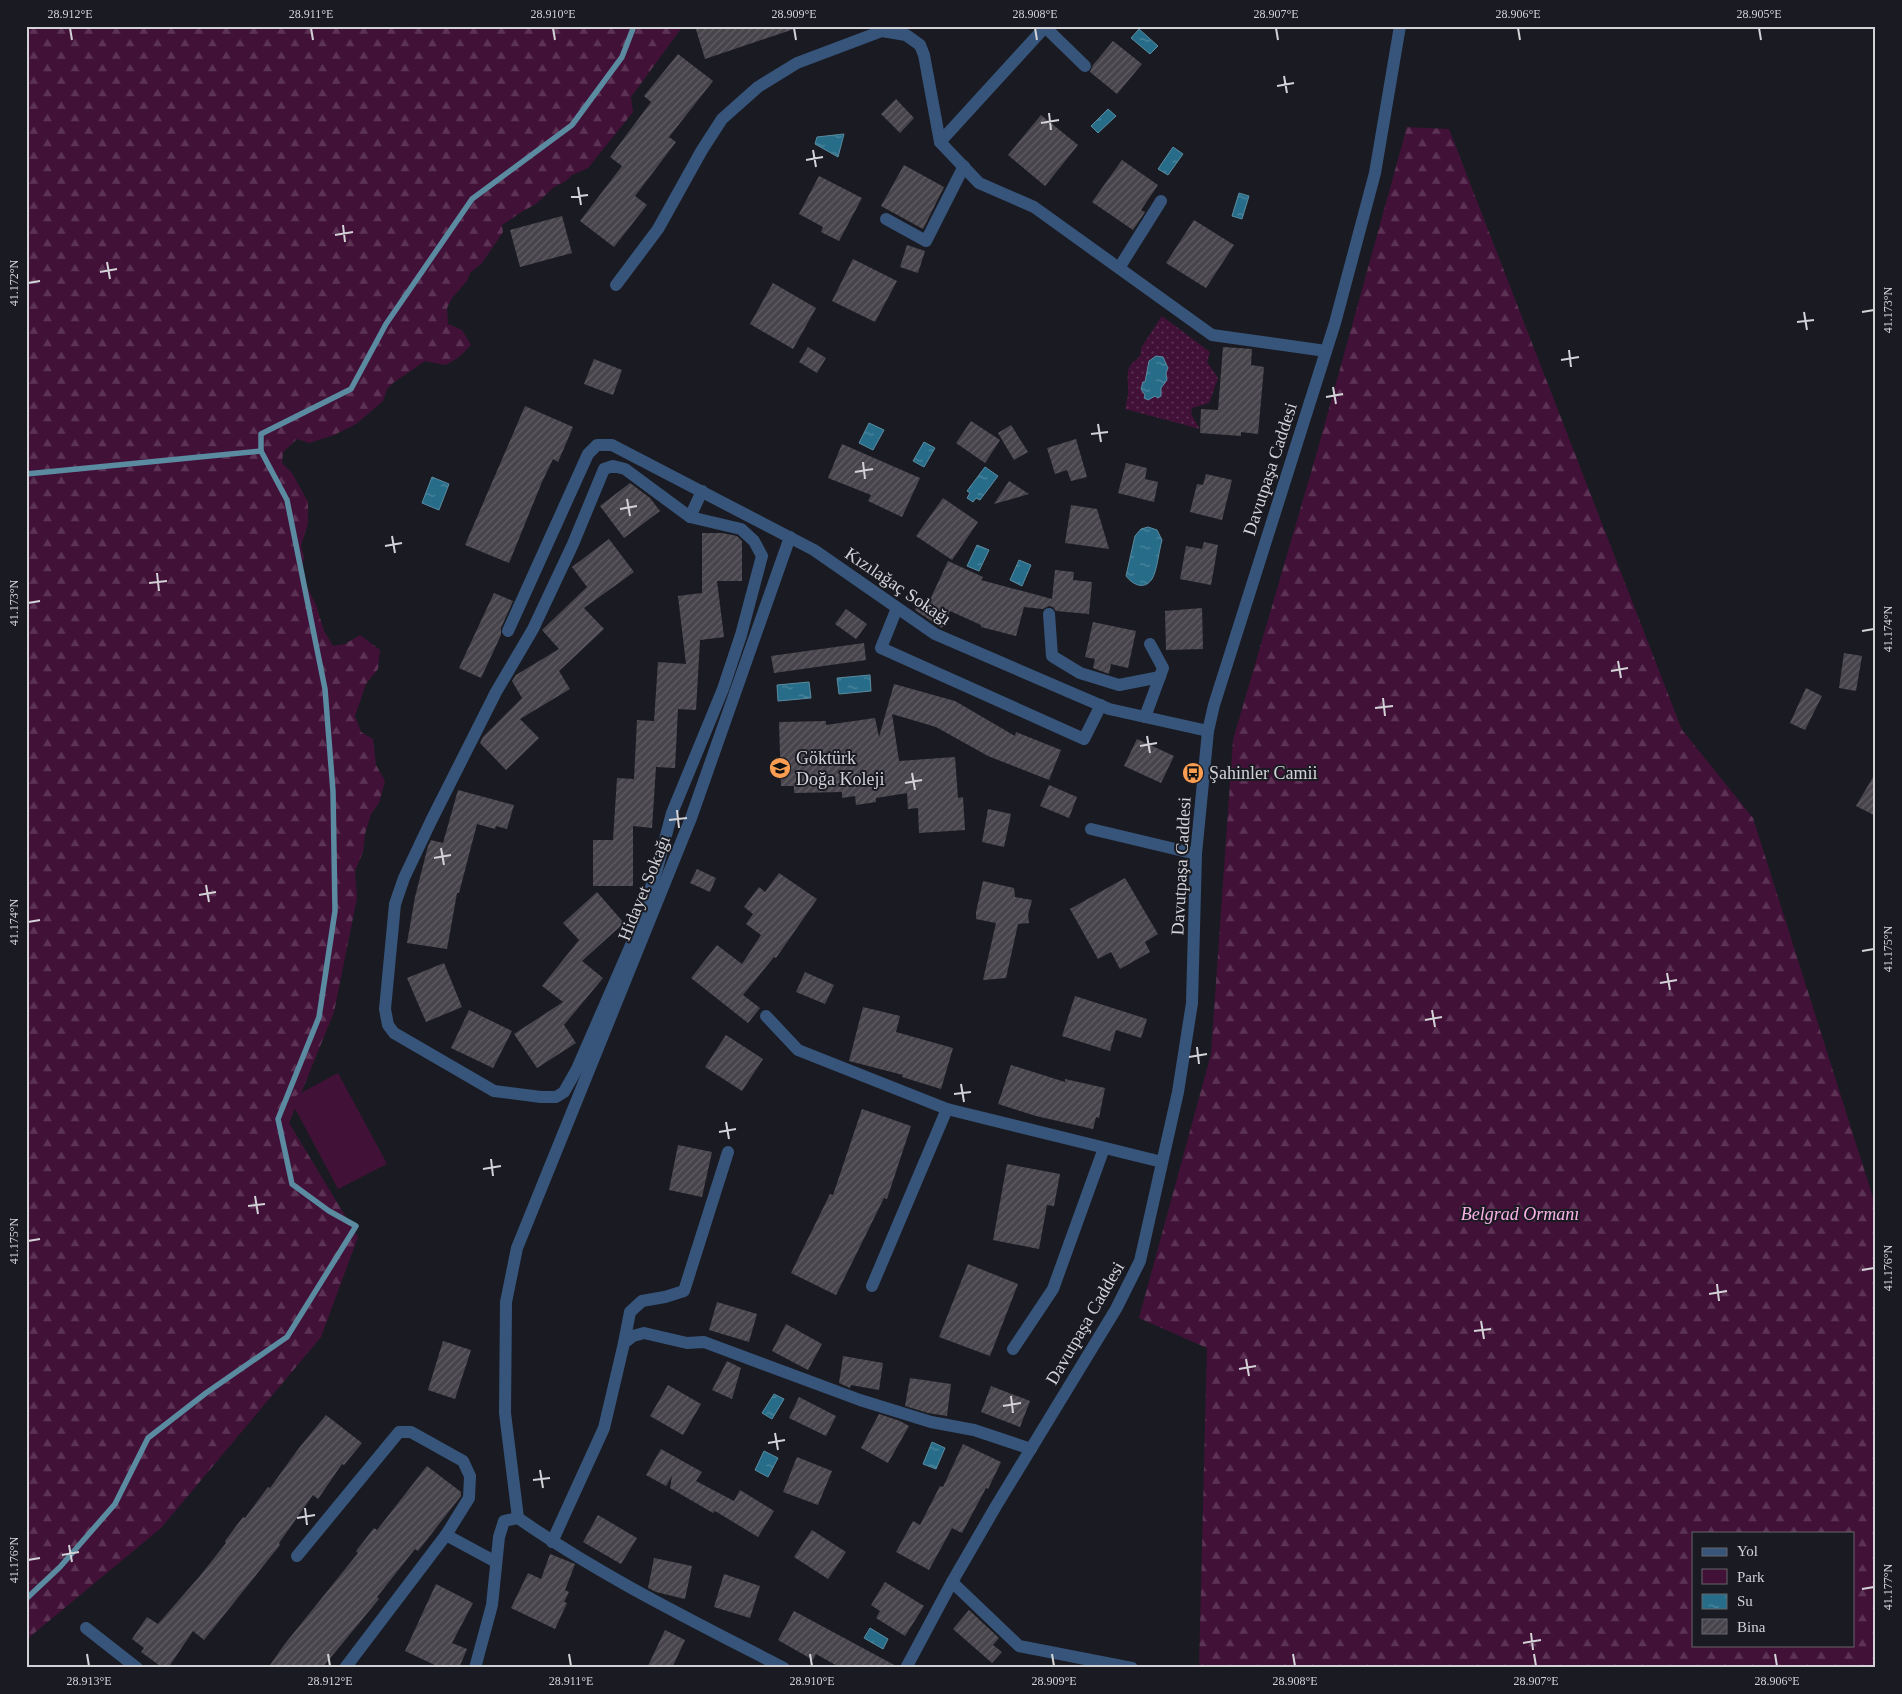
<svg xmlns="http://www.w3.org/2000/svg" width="1902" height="1694" viewBox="0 0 1902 1694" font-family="Georgia,serif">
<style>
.grass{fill:url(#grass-dots)}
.forest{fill:url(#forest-firs);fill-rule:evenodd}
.park{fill:#421138}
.water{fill:url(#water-ripples);stroke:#5a8ba0}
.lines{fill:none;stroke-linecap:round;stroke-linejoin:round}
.stream{stroke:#5a8ba0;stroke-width:5.5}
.building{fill:url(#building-hatch)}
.minor{stroke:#37557b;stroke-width:12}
.ticks{fill:none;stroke:#d2d2d7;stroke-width:2}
.labels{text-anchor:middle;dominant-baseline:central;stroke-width:4;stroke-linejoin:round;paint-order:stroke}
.street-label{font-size:18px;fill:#d2d2d7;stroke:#1a1b22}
.poi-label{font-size:18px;fill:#d2d2d7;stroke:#1a1b22;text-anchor:start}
.park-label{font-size:18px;font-style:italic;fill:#fab3e7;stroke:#1a1b22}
.neatline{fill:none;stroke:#d2d2d7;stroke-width:2}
.ticks-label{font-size:12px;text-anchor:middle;fill:#d2d2d7}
</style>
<defs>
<pattern id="grass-dots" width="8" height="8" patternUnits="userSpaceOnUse" patternTransform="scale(1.25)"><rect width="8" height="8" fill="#421138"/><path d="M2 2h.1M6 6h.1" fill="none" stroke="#5c3354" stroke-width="1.8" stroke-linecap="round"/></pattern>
<pattern id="forest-firs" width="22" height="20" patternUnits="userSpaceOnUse" patternTransform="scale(1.25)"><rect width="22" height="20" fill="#421138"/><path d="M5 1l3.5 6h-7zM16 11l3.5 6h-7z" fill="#5c3354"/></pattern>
<pattern id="water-ripples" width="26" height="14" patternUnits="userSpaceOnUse" patternTransform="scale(1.25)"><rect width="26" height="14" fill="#276d89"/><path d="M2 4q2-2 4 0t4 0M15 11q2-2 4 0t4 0" fill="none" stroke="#50889e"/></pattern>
<pattern id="building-hatch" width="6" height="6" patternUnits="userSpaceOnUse" patternTransform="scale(1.25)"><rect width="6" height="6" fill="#48444b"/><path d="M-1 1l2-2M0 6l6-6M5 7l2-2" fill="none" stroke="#625e64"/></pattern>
</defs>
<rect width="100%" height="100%" fill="#1a1b22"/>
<path class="grass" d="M 1162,316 L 1210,352 L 1207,362 L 1218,378 L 1209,403 L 1192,408 L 1191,414 L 1200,429 L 1125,409 C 1126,404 1128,398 1128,393 C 1129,384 1126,375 1129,368 C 1133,359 1142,360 1141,348 Z"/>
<g class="forest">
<polygon points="26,26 683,26 631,97 633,112 588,168 572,175 566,181 554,187 536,204 523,211 502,225 503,232 482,263 470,273 467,281 452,298 447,308 448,324 462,330 471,345 459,357 446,365 425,361 393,383 387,389 383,401 356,424 334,435 309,443 297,439 283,452 282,463 292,473 308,502 308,523 301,546 304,557 302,569 304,581 316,605 324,631 333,646 345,644 360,635 380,650 378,669 366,684 355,716 361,732 373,739 376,765 385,781 379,803 371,814 365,834 363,852 355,871 357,898 334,1012 289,1123 358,1237 321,1337 161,1528 26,1640"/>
<path d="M 1407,127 L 1449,129 L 1682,730 L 1753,818 L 1876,1207 L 1876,1668 L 1199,1668 L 1207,1348 L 1139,1318 L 1211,1054 L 1233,740 L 1317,452 ZM 1693,1533 L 1853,1533 L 1853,1645 L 1693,1645 Z"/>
</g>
<polygon class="park" points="338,1073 387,1164 338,1189 290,1099"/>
<g class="water">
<polygon points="1139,29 1158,46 1150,54 1131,38"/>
<polygon points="1108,109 1116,116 1098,133 1091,126"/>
<polygon points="844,134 838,157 815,144 817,137"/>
<polygon points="1173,147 1183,154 1168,175 1158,169"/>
<polygon points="1239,193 1249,196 1242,219 1232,216"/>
<polygon points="1156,356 1163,357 1168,368 1166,373 1167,380 1161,388 1161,396 1158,398 1155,396 1148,400 1144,398 1145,395 1141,389 1143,382 1145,382 1149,361"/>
<polygon points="869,423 884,430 873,450 859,443"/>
<polygon points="924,442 935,448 924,467 913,461"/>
<polygon points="985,467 998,476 980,500 976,498 973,502 967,498 970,493 967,491"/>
<polygon points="432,477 449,484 439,510 422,503"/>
<path d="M 1148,527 L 1157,530 L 1162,540 C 1159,550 1157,571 1152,579 C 1144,591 1132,584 1126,576 L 1135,536 L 1141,529 Z"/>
<polygon points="977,545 989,550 979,571 967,566"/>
<polygon points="1019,560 1031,565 1022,586 1010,580"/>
<polygon points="870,675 871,691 839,694 837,678"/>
<polygon points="809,682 811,698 778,701 777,685"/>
<polygon points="774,1394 784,1399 772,1419 762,1413"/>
<polygon points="932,1442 945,1448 936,1469 923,1464"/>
<polygon points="764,1451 778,1458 768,1477 755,1470"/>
<polygon points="870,1628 888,1639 883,1649 864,1638"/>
</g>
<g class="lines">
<g class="stream">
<polyline points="26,474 261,451"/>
<polyline points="26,1599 60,1567 115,1504 148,1438 206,1393 287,1337 356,1226 329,1211 292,1184 278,1119 319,1017 335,911 333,791 325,689 287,500 261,451 261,434 351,389 386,324 472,199 572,125 622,57 634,26"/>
</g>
</g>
<g class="building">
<polygon points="695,26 794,26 794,29 705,59"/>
<polygon points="1113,41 1142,64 1117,94 1090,72 1093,65"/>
<polygon points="678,54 713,81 669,137 676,142 635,196 647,205 614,247 580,221 622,166 610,157 651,102 644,96"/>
<polygon points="896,99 914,118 900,133 881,114"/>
<polygon points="1041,115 1078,145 1045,186 1008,155"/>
<polygon points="1122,160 1158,185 1141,210 1145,212 1133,230 1092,202"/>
<polygon points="904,165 944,187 923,229 881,206"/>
<polygon points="819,176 862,198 839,241 821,232 823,227 799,214"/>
<polygon points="562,216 572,253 520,267 510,230"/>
<polygon points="1194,220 1234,245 1206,288 1166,263"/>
<polygon points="907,245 925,251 918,273 900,267"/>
<polygon points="853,259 897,281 875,322 832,301"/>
<polygon points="773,283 816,308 793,349 750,324"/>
<polygon points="808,347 826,358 817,373 799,362"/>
<polygon points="1223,347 1252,349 1251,365 1264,367 1258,434 1241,432 1241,436 1200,433 1201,409 1218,410"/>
<polygon points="594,359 622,370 613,395 584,384"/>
<polygon points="525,406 573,427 558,462 553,459 542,482 509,563 465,545"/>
<polygon points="971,421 1000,440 985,463 956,443"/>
<polygon points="1011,425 1028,452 1014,460 998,433"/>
<polygon points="1076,439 1087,477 1071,481 1067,470 1055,474 1047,448"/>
<polygon points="842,444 920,478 902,517 868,501 871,495 828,478"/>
<polygon points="1126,463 1147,468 1145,479 1158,482 1154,502 1118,493"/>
<polygon points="1206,474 1232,480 1222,520 1190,512 1197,484 1203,485"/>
<polygon points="1009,481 1029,494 994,504"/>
<polygon points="630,483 650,498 660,511 624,538 600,506"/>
<polygon points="943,498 978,522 952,560 916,536"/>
<polygon points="1071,505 1097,509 1109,549 1065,543"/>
<polygon points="702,533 722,533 737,536 742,541 742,581 717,581 724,637 700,640 696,710 678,709 675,768 656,767 652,828 633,826 633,886 593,886 593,840 613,840 617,778 634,779 637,720 654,721 658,662 686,664 678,596 702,593"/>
<polygon points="609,539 634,572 584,608 604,629 559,671 570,689 520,719 539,738 506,770 480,743 483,737 522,698 512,681 516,675 559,649 542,630 587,587 572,567"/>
<polygon points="1204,542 1218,545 1211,585 1180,579 1186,546 1202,549"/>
<polygon points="948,561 983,577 981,580 1052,599 1055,570 1074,572 1073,580 1092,582 1089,614 1056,611 1053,607 1049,606 1043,609 1024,607 1016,636 981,627 981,625 950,611 942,628 915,610 920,598 929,602"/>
<polygon points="494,593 513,601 501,628 501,635 481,678 459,668"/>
<polygon points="1202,608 1203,649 1166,650 1165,611"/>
<polygon points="846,609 867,624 856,639 835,624"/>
<polygon points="1093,622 1136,631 1128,668 1111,664 1109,674 1093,668 1095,659 1085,657"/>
<polygon points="864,643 866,660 774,673 771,656"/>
<polygon points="1844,653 1862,656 1856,691 1839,688"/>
<polygon points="894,684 955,701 1015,736 1016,732 1061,750 1049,780 988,756 936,727 892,714 899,761 955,757 958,798 963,797 965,830 919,833 918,808 908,809 907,793 876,798 876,802 856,805 855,796 842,798 842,792 794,793 794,786 781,786 779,722 826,721 826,725 875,718 879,737"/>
<polygon points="1806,688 1822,696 1805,730 1790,723"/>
<polygon points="1137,739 1174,756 1161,783 1124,766"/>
<polygon points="1876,772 1876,816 1856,806"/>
<polygon points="1049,785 1077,797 1069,818 1040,806"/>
<polygon points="458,790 514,805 507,829 496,826 495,829 477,824 459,893 457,893 447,949 407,943 415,897 428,846 431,840 443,843"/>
<polygon points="988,809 1011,814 1004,847 982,842"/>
<polygon points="697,869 716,878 710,892 690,883"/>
<polygon points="779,873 817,899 776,958 774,957 743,995 760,1008 748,1023 691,978 717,945 742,964 761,935 746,924 753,914 744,907 759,887 765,892"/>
<polygon points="1125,878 1158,934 1145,942 1150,952 1120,969 1111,952 1098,959 1070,909"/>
<polygon points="983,881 1014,888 1015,897 1032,900 1028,915 1029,923 1018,924 1006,978 983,980 996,923 976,919 976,912"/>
<polygon points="597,892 624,923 582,961 603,978 564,1025 576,1043 537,1068 514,1034 563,1002 542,986 579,940 563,923"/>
<polygon points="444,963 462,1007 426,1022 407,978"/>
<polygon points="805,972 834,985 825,1004 796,992"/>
<polygon points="1075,996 1147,1019 1141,1038 1116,1030 1110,1051 1062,1036"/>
<polygon points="863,1007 900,1016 896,1032 953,1048 941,1089 902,1077 903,1075 849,1061"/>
<polygon points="469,1010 512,1031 493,1068 451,1048"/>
<polygon points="726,1035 763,1059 742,1091 705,1067"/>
<polygon points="1011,1065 1065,1082 1065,1079 1105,1088 1099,1118 1096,1117 1093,1129 1036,1116 998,1104"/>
<polygon points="862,1109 911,1126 887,1199 884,1198 836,1295 791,1273 830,1194 833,1195"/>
<polygon points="678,1145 712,1152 702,1197 669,1190"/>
<polygon points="1007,1164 1060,1174 1054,1206 1047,1205 1039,1249 993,1240"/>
<polygon points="968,1264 1018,1284 990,1356 939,1337"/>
<polygon points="717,1302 757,1314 749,1342 709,1330"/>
<polygon points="786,1324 822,1344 808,1370 772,1351"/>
<polygon points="443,1341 471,1350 455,1399 428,1390"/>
<polygon points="843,1356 883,1363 879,1390 851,1385 850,1388 839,1383"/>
<polygon points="727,1361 741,1368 732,1399 712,1390"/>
<polygon points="910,1378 951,1384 947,1416 928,1413 905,1406"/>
<polygon points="668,1385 701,1404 683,1435 650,1416"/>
<polygon points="991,1386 1030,1401 1020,1427 981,1412"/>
<polygon points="799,1397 836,1416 826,1436 789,1418"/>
<polygon points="879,1414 900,1421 909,1426 888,1463 861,1448"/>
<polygon points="326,1415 362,1443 344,1465 342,1464 318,1499 313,1495 279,1543 280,1545 204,1640 193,1631 168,1668 163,1668 141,1652 144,1648 132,1639 147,1617 158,1624 199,1577 226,1543 225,1541 243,1517 245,1518 268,1487 270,1488 299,1448"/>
<polygon points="963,1444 1001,1462 988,1489 986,1488 962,1533 952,1528 929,1570 896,1552 913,1521 920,1525 940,1486 943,1487"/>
<polygon points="661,1449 702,1472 696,1481 734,1501 740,1490 774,1511 758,1537 715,1511 713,1513 670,1488 672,1476 666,1486 646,1475"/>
<polygon points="797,1457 832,1471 818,1505 783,1492"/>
<polygon points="427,1466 461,1492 461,1496 418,1551 415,1549 377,1597 379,1599 322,1668 268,1668 284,1645 358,1553 356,1551 374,1528 377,1530"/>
<polygon points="598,1515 637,1538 621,1564 583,1542"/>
<polygon points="812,1530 846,1552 828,1579 794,1557"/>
<polygon points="550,1554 575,1564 565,1590 569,1592 564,1602 567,1603 555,1629 511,1608 528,1573 541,1579"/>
<polygon points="654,1558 692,1566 685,1599 656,1592 648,1588"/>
<polygon points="724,1574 760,1586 750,1618 714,1607"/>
<polygon points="885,1582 924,1606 905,1636 876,1618 880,1611 871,1605"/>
<polygon points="436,1584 473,1603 452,1643 467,1649 459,1668 441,1668 405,1651"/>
<polygon points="969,1610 999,1638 993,1645 1002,1652 992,1663 953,1629"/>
<polygon points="794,1611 898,1667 898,1668 841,1668 816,1654 813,1660 778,1640"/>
<polygon points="665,1630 685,1640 672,1668 647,1668"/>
</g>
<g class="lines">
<g class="minor">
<polyline points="1045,27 1085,66"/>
<polyline points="940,142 1046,26"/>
<polyline points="886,219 926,241 964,166"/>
<polyline points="1119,268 1161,201"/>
<polyline points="616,285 658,229 702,150 722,119 758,87 797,63 882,31 906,35 920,45 924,55 940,142 979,183 1034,207 1212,335 1326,351"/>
<polygon points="613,466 625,469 690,517 741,529 754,541 762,556 741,635 723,689 672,813 657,869 635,936 577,1069 564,1092 556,1097 541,1097 494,1091 394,1033 388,1025 385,1009 395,904 404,878 431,821 496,692 533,629 573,544 604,469"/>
<polyline points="690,517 702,491"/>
<polyline points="897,608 881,648 1084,739 1101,705"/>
<polyline points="1049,614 1052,656 1080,673 1119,685 1160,677"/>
<polyline points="508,631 588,454 597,445 612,445 814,550 935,634 1109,709 1208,731"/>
<polyline points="1145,717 1163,668 1150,644"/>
<polyline points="1091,829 1196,854"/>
<polyline points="766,1016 798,1050 947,1109 1162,1162"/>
<polyline points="872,1286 947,1109"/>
<polyline points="624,1343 630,1312 642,1301 665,1297 684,1291 728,1152"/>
<polyline points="1013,1349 1053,1289 1104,1148"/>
<polyline points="518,1518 505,1413 506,1302 517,1248 691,818 790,537"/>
<polyline points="552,1542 604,1428 624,1343 633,1336 644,1333 687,1343 704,1342 860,1400 931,1422 974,1430 1031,1449"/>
<polyline points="297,1556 399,1432 411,1432 463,1461 470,1476 469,1498 446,1535"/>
<polyline points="952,1582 1019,1646 1132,1668"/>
<polyline points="86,1628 137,1668"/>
<polyline points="345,1668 446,1535 496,1562"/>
<path d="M 475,1668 L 492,1605 L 499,1537 L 504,1521 L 518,1518 C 601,1576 693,1621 784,1668"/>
<polyline points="906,1668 952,1582 996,1506 1116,1309 1140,1261 1178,1092 1192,1003 1196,854 1208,731 1214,705 1335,323 1375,173 1400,26"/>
</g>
</g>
<path class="ticks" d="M 70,28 L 72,40M 311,28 L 313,40M 553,28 L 555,40M 794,28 L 796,40M 1035,28 L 1037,40M 1276,28 L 1278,40M 1518,28 L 1520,40M 1759,28 L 1761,40M 1284,76 L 1287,93M 1277,86 L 1294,83M 1049,113 L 1051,130M 1041,123 L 1059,120M 813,150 L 816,167M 806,160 L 823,157M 578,187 L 581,205M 571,197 L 588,195M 343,225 L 345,242M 335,235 L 353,232M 107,262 L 110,279M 100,272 L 117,269M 28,283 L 40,281M 1804,312 L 1807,330M 1862,312 L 1874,310M 1797,322 L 1814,320M 1569,350 L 1571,367M 1561,360 L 1579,357M 1333,387 L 1336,404M 1326,397 L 1343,394M 1098,424 L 1101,442M 1091,434 L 1108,432M 863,462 L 865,479M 855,472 L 873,469M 627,499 L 630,516M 620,509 L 637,506M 392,536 L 395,553M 385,546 L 402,543M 157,573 L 159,591M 149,583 L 167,581M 28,603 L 40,601M 1862,631 L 1874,629M 1618,661 L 1621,678M 1611,671 L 1628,668M 1383,698 L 1385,716M 1375,708 L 1393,706M 1147,736 L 1150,753M 1140,746 L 1157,743M 912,773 L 915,790M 905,783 L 922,780M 677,810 L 679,828M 669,820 L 687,818M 441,848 L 444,865M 434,858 L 451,855M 206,885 L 209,902M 199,895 L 216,892M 28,922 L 40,920M 1862,951 L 1874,949M 1667,973 L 1670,990M 1660,983 L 1677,980M 1432,1010 L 1435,1027M 1425,1020 L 1442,1017M 1197,1047 L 1199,1064M 1189,1057 L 1207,1054M 961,1084 L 964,1102M 954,1094 L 971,1092M 726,1122 L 729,1139M 719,1132 L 736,1129M 491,1159 L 493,1176M 483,1169 L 501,1166M 255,1196 L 258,1214M 248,1206 L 265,1204M 28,1241 L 40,1239M 1862,1270 L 1874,1268M 1717,1284 L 1719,1301M 1709,1294 L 1727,1291M 1481,1321 L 1484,1339M 1474,1331 L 1491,1329M 1246,1359 L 1249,1376M 1239,1369 L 1256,1366M 1011,1396 L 1013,1413M 1003,1406 L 1021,1403M 775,1433 L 778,1450M 768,1443 L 785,1440M 540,1470 L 543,1488M 533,1480 L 550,1478M 305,1508 L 307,1525M 297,1518 L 315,1515M 69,1545 L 72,1562M 62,1555 L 79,1552M 28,1560 L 40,1558M 1862,1589 L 1874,1587M 1531,1633 L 1533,1650M 1523,1643 L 1541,1640M 87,1654 L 89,1666M 328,1654 L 330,1666M 569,1654 L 571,1666M 810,1654 L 812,1666M 1052,1654 L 1054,1666M 1293,1654 L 1295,1666M 1534,1654 L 1536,1666M 1775,1654 L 1777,1666"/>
<defs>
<g id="school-disc" transform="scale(1.125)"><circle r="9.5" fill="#fb9e51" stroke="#1a1b22"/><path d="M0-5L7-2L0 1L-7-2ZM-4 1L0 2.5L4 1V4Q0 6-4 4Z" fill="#111"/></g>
<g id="bus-disc" transform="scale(1.125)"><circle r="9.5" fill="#fb9e51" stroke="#1a1b22"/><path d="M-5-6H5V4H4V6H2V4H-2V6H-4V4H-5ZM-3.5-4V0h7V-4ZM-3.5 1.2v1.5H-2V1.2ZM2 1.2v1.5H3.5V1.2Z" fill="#111"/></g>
</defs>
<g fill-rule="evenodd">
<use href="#school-disc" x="780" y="768"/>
<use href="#bus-disc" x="1193" y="773"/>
</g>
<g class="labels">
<g class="street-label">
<text transform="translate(1270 469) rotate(-72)">Davutpaşa Caddesi</text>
<text transform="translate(898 586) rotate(34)">Kızılağaç Sokağı</text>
<text transform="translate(1181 866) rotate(-87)">Davutpaşa Caddesi</text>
<text transform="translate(644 888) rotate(-68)">Hidayet Sokağı</text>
<text transform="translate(1085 1323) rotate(-60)">Davutpaşa Caddesi</text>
</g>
<g class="poi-label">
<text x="796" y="758">Göktürk<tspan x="796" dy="21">Doğa Koleji</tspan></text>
<text x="1209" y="773">Şahinler Camii</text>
</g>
<g class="park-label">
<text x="1520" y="1214">Belgrad Ormanı</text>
</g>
</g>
<rect width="1902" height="1694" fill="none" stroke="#1a1b22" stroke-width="55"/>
<rect x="1692" y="1532" width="162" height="115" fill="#1a1b22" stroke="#64646a"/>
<rect x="1702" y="1548" width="25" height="8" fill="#37557b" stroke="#64646a"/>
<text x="1737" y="1556" font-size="15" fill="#d2d2d7">Yol</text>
<rect x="1702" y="1569" width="25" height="15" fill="#421138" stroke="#64646a"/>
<text x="1737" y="1582" font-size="15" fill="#d2d2d7">Park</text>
<rect x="1702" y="1594" width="25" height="15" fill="url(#water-ripples)" stroke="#64646a"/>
<text x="1737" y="1606" font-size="15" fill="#d2d2d7">Su</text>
<rect x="1702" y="1619" width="25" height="15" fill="url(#building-hatch)" stroke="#64646a"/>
<text x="1737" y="1632" font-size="15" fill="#d2d2d7">Bina</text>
<rect x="28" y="28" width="1846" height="1638" class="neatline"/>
<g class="ticks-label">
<text x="70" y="18">28.912°E</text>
<text x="311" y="18">28.911°E</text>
<text x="553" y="18">28.910°E</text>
<text x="794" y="18">28.909°E</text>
<text x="1035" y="18">28.908°E</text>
<text x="1276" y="18">28.907°E</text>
<text x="1518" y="18">28.906°E</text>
<text x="1759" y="18">28.905°E</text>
<text transform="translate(14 283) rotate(-90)" y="4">41.172°N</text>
<text transform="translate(1888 310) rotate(-90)" y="4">41.173°N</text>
<text transform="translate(14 603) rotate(-90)" y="4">41.173°N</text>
<text transform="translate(1888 629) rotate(-90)" y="4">41.174°N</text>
<text transform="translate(14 922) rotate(-90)" y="4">41.174°N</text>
<text transform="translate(1888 949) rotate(-90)" y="4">41.175°N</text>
<text transform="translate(14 1241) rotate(-90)" y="4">41.175°N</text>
<text transform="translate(1888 1268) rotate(-90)" y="4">41.176°N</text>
<text transform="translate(14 1560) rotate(-90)" y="4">41.176°N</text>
<text transform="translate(1888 1587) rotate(-90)" y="4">41.177°N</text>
<text x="89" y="1685">28.913°E</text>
<text x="330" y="1685">28.912°E</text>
<text x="571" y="1685">28.911°E</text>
<text x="812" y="1685">28.910°E</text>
<text x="1054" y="1685">28.909°E</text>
<text x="1295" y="1685">28.908°E</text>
<text x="1536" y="1685">28.907°E</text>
<text x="1777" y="1685">28.906°E</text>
</g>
</svg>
